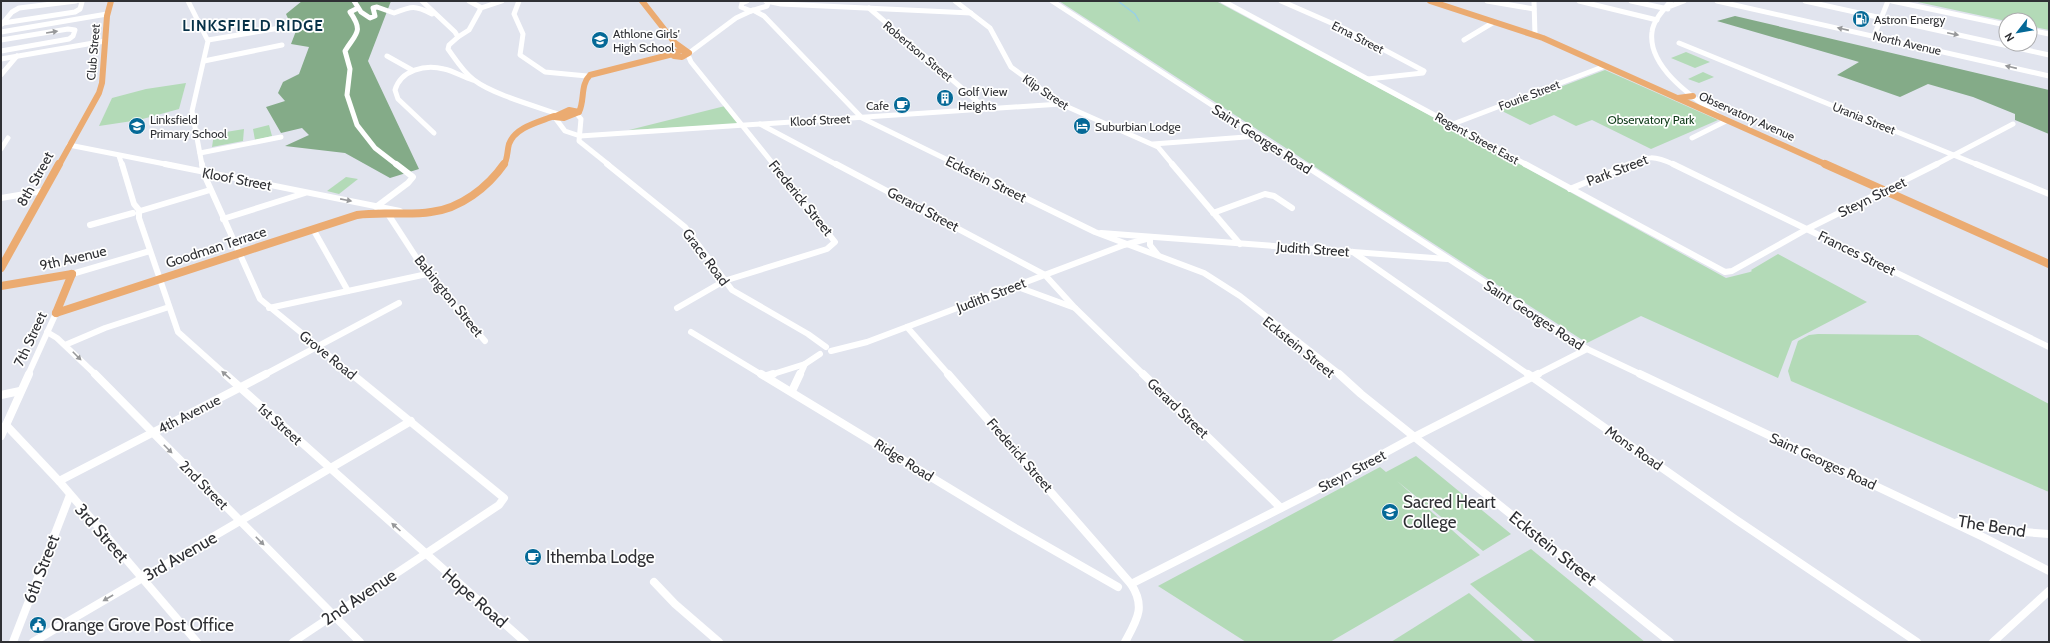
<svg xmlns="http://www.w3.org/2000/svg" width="2050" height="643" viewBox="0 0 2050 643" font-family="Cabin,sans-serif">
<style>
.green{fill:#b3dab7}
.forest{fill:#84ab88}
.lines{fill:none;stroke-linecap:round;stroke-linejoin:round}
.stream{stroke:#98d0e7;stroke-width:1.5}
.minor-far2{stroke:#fff;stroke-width:5}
.minor-far1{stroke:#fff;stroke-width:6}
.minor{stroke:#fff;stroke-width:8}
.major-far1{stroke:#ebab71;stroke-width:6}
.major{stroke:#ebab71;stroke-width:8}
.oneway{fill:#97989a}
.labels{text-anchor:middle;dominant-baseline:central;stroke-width:3.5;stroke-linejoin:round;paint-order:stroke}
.far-poi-label{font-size:12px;fill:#2f3034;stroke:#fff;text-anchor:start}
.far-street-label{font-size:12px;fill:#2f3034;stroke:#fff}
.far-park-label{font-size:12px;fill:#0f3b19;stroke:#fff}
.street-label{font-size:14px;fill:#2f3034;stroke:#fff}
.far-district-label{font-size:15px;font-weight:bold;letter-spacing:1px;fill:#073148;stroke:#fff}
.near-poi-label{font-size:17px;fill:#2f3034;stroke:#fff;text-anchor:start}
.near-street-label{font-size:17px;fill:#2f3034;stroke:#fff}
</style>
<rect width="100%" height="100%" fill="#e1e4ee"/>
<g class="green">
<polygon points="1059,1 1216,1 1461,132 1726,278 1750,272 1752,271 1751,270 1778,254 1867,302 1792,341 1778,378 1641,316 1587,343"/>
<polygon points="1913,1 2049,1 2049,30 2030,26 2030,20 2006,21"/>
<polygon points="1686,52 1710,62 1695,68 1671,58"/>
<polygon points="1605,70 1718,120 1651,149 1592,120 1576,126 1554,115 1530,125 1500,110"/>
<polygon points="1703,72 1714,77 1699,83 1688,79"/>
<polygon points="186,83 179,109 139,120 99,126 112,98 146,89"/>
<polygon points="725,106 739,124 629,130"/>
<polygon points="269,125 272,136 255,140 253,129"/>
<polygon points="244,129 243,141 212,147 214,134"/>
<polygon points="346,177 358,179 339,194 327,191"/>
<polygon points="1818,334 1918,335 2049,404 2049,492 1791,381 1788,371 1798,341 1809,335"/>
<polygon points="1416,456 1511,534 1483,551 1397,481 1480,555 1330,642 1246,642 1158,586 1380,467 1386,472"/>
<polygon points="1531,549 1645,642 1536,642 1470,584"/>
<polygon points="1469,593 1524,642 1391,642"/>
</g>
<g class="forest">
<polygon points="302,1 391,1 368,61 419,169 390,178 345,153 285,146 309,135 302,128 281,133 266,107 285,101 278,93 283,82 299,74 309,47 291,44 296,31 320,26 321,21 290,23 286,14"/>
<polygon points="1735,16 2049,90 2049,134 2015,120 2015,114 1973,97 1928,84 1900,97 1837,75 1859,62 1717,21"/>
</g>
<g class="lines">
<polyline class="stream" points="1118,1 1135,14 1139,21"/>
<g class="minor-far2">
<polyline points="188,1 208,41 192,111 202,165"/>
<path d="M 354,1 L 361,12 L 370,18 L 375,16 L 373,8 L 377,7 L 394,13 C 412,6 415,5 432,14"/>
<path d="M 422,1 L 455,32 L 458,37 L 449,45 L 448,49 C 456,60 463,72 474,80 C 492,94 535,106 558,114"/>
<polyline points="519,1 514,14 523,34 520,55 545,72 587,76"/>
<polyline points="747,1 742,3 741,7 751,11 767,6 768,3 766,1"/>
<polyline points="766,1 781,4 971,13"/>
<polyline points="955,1 990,28 1011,67 1061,104 1158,147 1173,165"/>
<polyline points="1052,1 1304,165"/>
<polyline points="1223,1 1527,165"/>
<polyline points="1281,1 1345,29 1424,71 1423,73 1368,79"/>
<polyline points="1487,1 1534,9"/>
<polyline points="1534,1 1535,35"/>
<polyline points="1579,1 1657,20"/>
<polyline points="1631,1 1668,9"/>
<path d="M 1671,1 C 1664,9 1653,21 1652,32 C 1647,70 1700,102 1726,121 L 1692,138"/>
<polyline points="1717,1 2049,76"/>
<polyline points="1805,1 2049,55"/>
<polyline points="1892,1 2006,25"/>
<polyline points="1671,6 1684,1"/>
<path d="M 358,8 L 350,12 C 364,32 356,33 345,51 L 350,69 L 347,95 L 357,125 L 375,148 L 397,165"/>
<polyline points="481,8 502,1"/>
<polyline points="869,8 986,109"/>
<polyline points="753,10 764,16 862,118 958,165"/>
<polyline points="3,23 75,12 80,9 82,2 80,1"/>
<polyline points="2,24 12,12 19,8 76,1"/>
<polyline points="2030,30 2049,34"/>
<polyline points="1,32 107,14"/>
<polyline points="1874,36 1888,1"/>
<polyline points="458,37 469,30 480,10 480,7 469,1"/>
<polyline points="1,40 68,29 75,30 73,36 69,39 1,51"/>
<polyline points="208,40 286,27"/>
<polyline points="1464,40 1494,22"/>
<polyline points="1679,43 1978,165"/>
<polyline points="689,53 736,18 751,11"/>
<polyline points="688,55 691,62 774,165"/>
<polyline points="387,56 412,70"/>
<polyline points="1,59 105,41"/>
<polyline points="204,61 282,45"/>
<polyline points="1,75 17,56"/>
<polyline points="577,114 581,119 579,141 609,165"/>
<polyline points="556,119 565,131 580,136 1061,104"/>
<polyline points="760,124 837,165"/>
<polyline points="1453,124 1605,66"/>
<path d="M 434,133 L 398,99 L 395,90 C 401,70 425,64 444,69 C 454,71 463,77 473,80"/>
<polyline points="1153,144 1259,136"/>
<polyline points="69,145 170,165"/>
<polyline points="1,149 8,138"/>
<polyline points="200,153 281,137"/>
<polyline points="119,156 122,165"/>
<path d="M 1628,165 C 1649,156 1653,155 1675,165"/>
<polyline points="1935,165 2013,124"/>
</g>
<g class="minor-far1">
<polyline points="122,164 134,204 139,210"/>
<polyline points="165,164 400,211"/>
<polyline points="202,164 203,172 260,299 353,375"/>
<polyline points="607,164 685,227 732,290 808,334 826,347"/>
<polyline points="836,164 1045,275 1075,308 1144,375"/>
<polyline points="956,164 1095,232 1204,273 1240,296 1341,375"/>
<polyline points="1172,164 1240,244"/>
<polyline points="1303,164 1587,349 1642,375"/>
<polyline points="1525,164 1725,272 1732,271 1807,229 1937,164"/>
<polyline points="1673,164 2049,347"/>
<polyline points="1976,164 2049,194"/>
<polyline points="1570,189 1630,164"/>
<polyline points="1,198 43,191"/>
<polyline points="376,207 408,183 413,177 396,164"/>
<polyline points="140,211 210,190"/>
<polyline points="386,211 427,274 485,341"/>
<polyline points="139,212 139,218 178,332 226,375"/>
<polyline points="1213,213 1265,194 1274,196 1292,208"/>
<polyline points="223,219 305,193"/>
<polyline points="90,225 133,213"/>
<polyline points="313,229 348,291"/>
<polyline points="1101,233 1447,259"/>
<polyline points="1150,238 1150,245 1158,255"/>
<polyline points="1353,252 1529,375"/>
<polyline points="72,274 150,251"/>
<polyline points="1015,286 1075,308"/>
<polyline points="269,308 427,274"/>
<polyline points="677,308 724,281 827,249 835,242 773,164"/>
<polyline points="907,327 949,375"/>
<polyline points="47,332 57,338 96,375"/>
<polyline points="691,332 762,375"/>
<polyline points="65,345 105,328 169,307"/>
<polyline points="831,351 867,342 1124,245 1150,238"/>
<polyline points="28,375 56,313"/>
<polyline points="264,375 399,303"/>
<polyline points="770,375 805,364"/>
<polyline points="800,375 805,364 820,354"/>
<polyline points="1536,375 1587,349"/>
</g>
<g class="minor">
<polyline points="95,374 360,642"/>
<polyline points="225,374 525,642"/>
<polyline points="761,374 1015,528 1118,587"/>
<polyline points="948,374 1131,584"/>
<polyline points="1143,374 1281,508"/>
<polyline points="1339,374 1361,394 1670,642"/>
<polyline points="1528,374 1735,519 1917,642"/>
<polyline points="1640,374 1983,537 2049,571"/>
<polyline points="767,376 773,374"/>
<polyline points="792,391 800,374"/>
<polyline points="1,395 20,391"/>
<polyline points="6,425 59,481 197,642"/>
<polyline points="1,436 29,374"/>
<polyline points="59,481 266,374"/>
<polyline points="1958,522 1999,530 2049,534"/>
<polyline points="654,582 675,604 719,642"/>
<polyline points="13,642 70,495"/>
<polyline points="33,642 411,421"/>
<polyline points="293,642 499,505 504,498 352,374"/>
<path d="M 1125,642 C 1137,620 1146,607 1131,584 L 1311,493 L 1414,437 L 1538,374"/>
<polyline points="1993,642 2049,591"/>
</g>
<g class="major-far1">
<polyline points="642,1 675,43 689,53 682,57 674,56 675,52 683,50"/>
<polyline points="1430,1 1543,38 1827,165"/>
<polyline points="1678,98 1693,96"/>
<polygon points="569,110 579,112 564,118 554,117"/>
<path d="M 579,112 C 585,100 580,85 590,75 L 673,54"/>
<polyline points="59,165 99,93 102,83 107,16 111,1"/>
<path d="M 504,165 C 508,158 507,151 509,144 C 515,127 539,122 554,116"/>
</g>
<g class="major">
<polyline points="1825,164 2049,264"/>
<polyline points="1,268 59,164"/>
<polyline points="1,286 72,274"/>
<path d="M 56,313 L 357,215 C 382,211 407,216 431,212 C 460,209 488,187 504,164"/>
<polyline points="56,313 72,274"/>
</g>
</g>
<defs><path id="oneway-solid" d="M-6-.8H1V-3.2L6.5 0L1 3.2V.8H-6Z"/></defs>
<g class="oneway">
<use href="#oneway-solid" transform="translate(1843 29) rotate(-167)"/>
<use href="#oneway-solid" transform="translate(52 32) rotate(-9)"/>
<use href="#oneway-solid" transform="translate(1953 34) rotate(12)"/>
<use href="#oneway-solid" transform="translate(2011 67) rotate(-167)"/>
<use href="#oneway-solid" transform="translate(346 200) rotate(11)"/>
<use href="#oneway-solid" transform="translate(77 356) rotate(45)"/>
<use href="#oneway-solid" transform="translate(226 375) rotate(-138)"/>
<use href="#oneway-solid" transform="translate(168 449) rotate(45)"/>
<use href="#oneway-solid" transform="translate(396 527) rotate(-138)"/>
<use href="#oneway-solid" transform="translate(260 541) rotate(45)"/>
<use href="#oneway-solid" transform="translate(108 598) rotate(150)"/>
</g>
<defs>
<g id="fuel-disc" transform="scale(0.9)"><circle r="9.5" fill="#056997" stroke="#fff"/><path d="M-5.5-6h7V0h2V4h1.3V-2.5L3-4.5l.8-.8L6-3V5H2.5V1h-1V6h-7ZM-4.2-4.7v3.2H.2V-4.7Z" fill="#fff"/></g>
<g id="school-disc" transform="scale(0.9)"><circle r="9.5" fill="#056997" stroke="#fff"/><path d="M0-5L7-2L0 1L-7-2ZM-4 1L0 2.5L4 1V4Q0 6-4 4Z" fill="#fff"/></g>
<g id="building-disc" transform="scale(0.9)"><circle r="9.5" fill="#056997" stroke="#fff"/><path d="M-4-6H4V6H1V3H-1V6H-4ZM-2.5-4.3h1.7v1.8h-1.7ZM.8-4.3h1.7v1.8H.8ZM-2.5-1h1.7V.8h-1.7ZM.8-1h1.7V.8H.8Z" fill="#fff"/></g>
<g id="cafe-disc" transform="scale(0.9)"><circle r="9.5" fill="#056997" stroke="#fff"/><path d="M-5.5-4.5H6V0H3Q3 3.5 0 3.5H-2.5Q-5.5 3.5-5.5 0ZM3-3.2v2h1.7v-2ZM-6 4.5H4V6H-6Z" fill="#fff"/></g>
<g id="hotel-disc" transform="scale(0.9)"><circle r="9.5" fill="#056997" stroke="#fff"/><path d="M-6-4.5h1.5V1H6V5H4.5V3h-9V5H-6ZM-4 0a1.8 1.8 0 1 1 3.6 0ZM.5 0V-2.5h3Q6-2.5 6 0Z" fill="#fff"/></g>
<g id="civic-disc" transform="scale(0.9)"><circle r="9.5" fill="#056997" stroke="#fff"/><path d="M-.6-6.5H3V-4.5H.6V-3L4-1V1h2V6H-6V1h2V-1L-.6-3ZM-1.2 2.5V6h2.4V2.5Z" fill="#fff"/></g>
</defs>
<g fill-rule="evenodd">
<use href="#fuel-disc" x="1861" y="19"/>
<use href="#school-disc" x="600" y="40"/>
<use href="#building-disc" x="945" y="98"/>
<use href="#cafe-disc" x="902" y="105"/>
<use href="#school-disc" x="137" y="126"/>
<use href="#hotel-disc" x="1082" y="126"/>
<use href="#school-disc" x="1390" y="512"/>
<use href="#cafe-disc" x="533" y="557"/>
<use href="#civic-disc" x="38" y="625"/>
</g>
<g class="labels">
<g class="far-poi-label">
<text x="1874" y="19">Astron Energy</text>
<text x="613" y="33">Athlone Girls'<tspan x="613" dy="14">High School</tspan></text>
<text x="958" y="91">Golf View<tspan x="958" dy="14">Heights</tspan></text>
<text x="889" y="105" text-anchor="end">Cafe</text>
<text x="150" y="119">Linksfield<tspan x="150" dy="14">Primary School</tspan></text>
<text x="1095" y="126">Suburbian Lodge</text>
</g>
<g class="far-street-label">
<text transform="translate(1358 37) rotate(27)">Erna Street</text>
<text transform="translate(1907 43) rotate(13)">North Avenue</text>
<text transform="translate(918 51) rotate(40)">Robertson Street</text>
<text transform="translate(93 52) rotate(-85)">Club Street</text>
<text transform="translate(1046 92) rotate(34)">Klip Street</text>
<text transform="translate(1529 95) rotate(-21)">Fourie Street</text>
<text transform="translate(1747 116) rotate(24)">Observatory Avenue</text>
<text transform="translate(1864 118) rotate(22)">Urania Street</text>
<text transform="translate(820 120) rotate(-3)">Kloof Street</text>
<text transform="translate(1477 138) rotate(29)">Regent Street East</text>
</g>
<g class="far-park-label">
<text x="1651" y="119">Observatory Park</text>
</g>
<g class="street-label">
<text transform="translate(1262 139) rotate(33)">Saint Georges Road</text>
<text transform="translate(1617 170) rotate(-21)">Park Street</text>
<text transform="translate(35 179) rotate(-61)">8th Street</text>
<text transform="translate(237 179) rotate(11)">Kloof Street</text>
<text transform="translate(986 179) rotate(26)">Eckstein Street</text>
<text transform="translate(1872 197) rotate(-26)">Steyn Street</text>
<text transform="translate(801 198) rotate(51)">Frederick Street</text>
<text transform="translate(923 209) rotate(28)">Gerard Street</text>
<text transform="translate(216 247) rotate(-18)">Goodman Terrace</text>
<text transform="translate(1313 249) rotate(4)">Judith Street</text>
<text transform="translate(1857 253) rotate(26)">Frances Street</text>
<text transform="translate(706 257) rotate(53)">Grace Road</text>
<text transform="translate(73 258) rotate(-13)">9th Avenue</text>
<text transform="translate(991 295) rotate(-21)">Judith Street</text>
<text transform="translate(449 296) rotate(51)">Babington Street</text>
<text transform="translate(1534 315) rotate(33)">Saint Georges Road</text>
<text transform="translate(30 339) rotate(-65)">7th Street</text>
<text transform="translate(1299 347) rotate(39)">Eckstein Street</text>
<text transform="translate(328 355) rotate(39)">Grove Road</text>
<text transform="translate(1178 408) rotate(44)">Gerard Street</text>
<text transform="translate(189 414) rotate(-27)">4th Avenue</text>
<text transform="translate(280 424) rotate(42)">1st Street</text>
<text transform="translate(1634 448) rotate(35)">Mons Road</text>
<text transform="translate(1020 455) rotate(49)">Frederick Street</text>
<text transform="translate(904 460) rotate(32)">Ridge Road</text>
<text transform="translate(1823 461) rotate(25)">Saint Georges Road</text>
<text transform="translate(1352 471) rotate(-28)">Steyn Street</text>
<text transform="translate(204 485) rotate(45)">2nd Street</text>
</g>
<g class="far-district-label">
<text x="253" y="26">LINKSFIELD RIDGE</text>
</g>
<g class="near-poi-label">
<text x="1403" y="502">Sacred Heart<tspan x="1403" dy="20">College</tspan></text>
<text x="546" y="557">Ithemba Lodge</text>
<text x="51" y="625">Orange Grove Post Office</text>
</g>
<g class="near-street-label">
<text transform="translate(1992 526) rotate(9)">The Bend</text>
<text transform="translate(102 533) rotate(49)">3rd Street</text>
<text transform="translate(1553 548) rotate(39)">Eckstein Street</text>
<text transform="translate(180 556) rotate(-30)">3rd Avenue</text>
<text transform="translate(41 569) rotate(-69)">6th Street</text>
<text transform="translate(359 597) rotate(-34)">2nd Avenue</text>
<text transform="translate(475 598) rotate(41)">Hope Road</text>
</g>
</g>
<rect width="2050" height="643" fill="none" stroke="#2f3034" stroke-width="4"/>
<g transform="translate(2018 32) rotate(239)"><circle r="19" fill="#ffffff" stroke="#acacae"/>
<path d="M0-3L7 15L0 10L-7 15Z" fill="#056997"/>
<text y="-6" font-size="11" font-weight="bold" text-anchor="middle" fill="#2f3034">N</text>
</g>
</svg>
